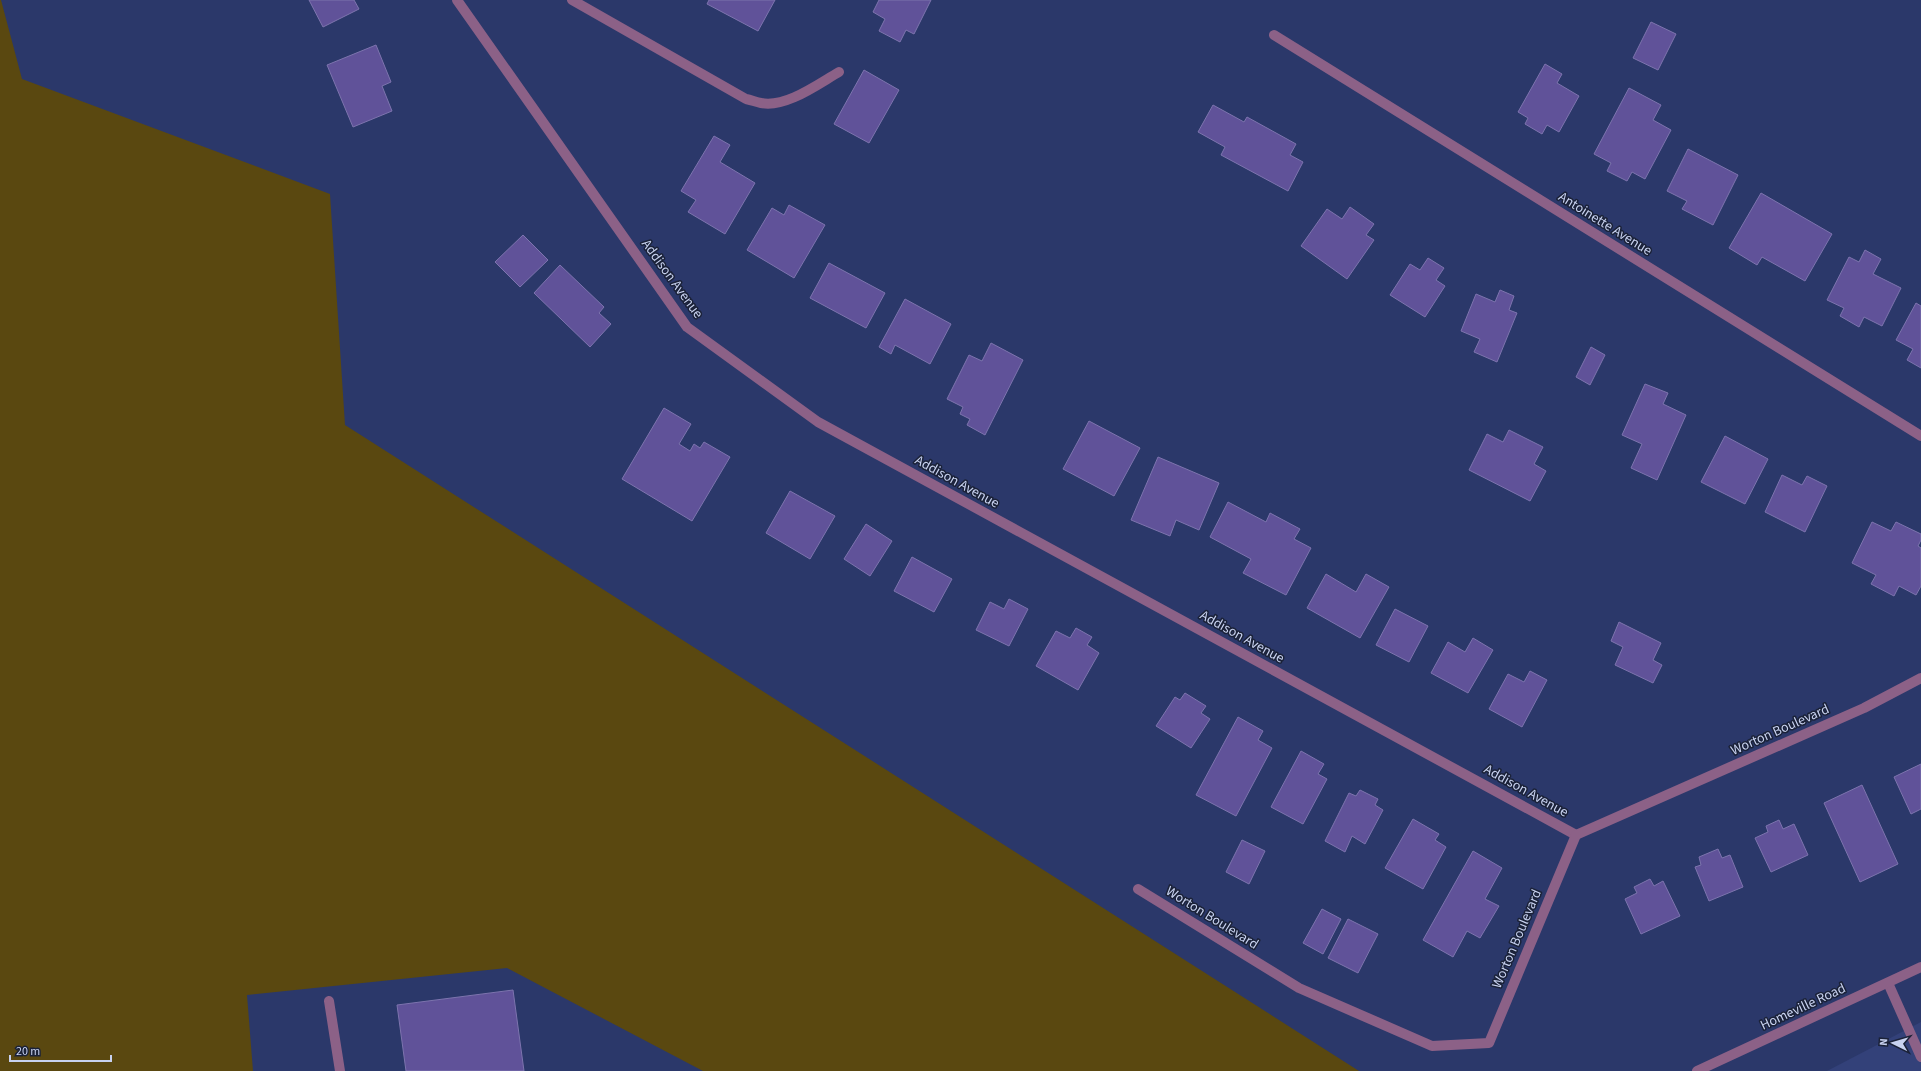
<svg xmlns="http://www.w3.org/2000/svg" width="1921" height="1071" viewBox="0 0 1921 1071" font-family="'Source Sans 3',sans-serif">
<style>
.built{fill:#334179}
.green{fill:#5a4810}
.building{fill:#605299;stroke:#7d74ae}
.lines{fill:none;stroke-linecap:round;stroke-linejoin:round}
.minor{stroke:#8c6187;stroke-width:10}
.labels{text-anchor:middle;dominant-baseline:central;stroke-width:3;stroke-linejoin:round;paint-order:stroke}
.street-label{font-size:14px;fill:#c8d2f0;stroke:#1b2238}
</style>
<rect width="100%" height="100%" fill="#2b386a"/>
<polygon class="built" points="1921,1022 1921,1071 1827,1071"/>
<polygon class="green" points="0,0 1,0 22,79 330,194 345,425 1359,1071 703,1071 507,968 247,995 253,1071 0,1071"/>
<g class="building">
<polygon points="309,0 354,0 359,9 323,27"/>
<polygon points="709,0 775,0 758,31 707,4"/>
<polygon points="879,0 931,0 914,34 906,30 900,42 879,31 885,19 873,12"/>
<polygon points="1651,22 1676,34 1658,70 1633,58"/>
<polygon points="376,45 391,82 382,86 392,111 353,127 327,65"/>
<polygon points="1545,64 1562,74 1557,83 1579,96 1559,132 1547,125 1542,134 1525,124 1528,118 1518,112"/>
<polygon points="864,70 899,90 869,143 834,124"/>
<polygon points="1629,88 1661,105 1653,120 1671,130 1645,179 1632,172 1627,181 1607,171 1611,163 1594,154"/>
<polygon points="1213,105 1244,122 1247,117 1296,144 1290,155 1303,162 1288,191 1221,155 1225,147 1198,132"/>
<polygon points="714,136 730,145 720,162 755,183 725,234 688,212 696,200 681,191"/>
<polygon points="1688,149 1738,175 1713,225 1682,209 1687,201 1667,191"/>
<polygon points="1761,193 1832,234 1805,281 1762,257 1757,265 1729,248"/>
<polygon points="789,205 825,225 794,278 747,250 772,208 784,215"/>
<polygon points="1350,207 1374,224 1366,235 1374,240 1347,279 1301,246 1327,209 1342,219"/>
<polygon points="523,235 548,260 520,287 495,262"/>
<polygon points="1865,250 1881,259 1873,274 1901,288 1882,326 1864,317 1859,327 1840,316 1844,308 1827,300 1849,257 1859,262"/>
<polygon points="1428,258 1444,268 1436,280 1445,286 1425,317 1390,295 1410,264 1420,270"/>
<polygon points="829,263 885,293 866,328 810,298"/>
<polygon points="560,265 604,307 599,313 611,324 590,347 534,293"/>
<polygon points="1500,290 1514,296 1509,310 1517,313 1497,362 1474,352 1480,339 1461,331 1476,294 1495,302"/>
<polygon points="905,299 951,324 930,364 895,345 891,354 879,347"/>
<polygon points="1916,303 1921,306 1921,368 1907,360 1913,349 1896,340"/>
<polygon points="991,343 1023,360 985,435 967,425 970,419 960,414 963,407 947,399 969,355 982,361"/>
<polygon points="1591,347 1605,355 1590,385 1576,377"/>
<polygon points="1645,384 1668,393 1663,404 1686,415 1657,480 1631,468 1642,444 1622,435"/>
<polygon points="664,408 691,424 679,444 690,451 694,444 700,448 704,442 730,457 692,521 622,479"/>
<polygon points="1089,421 1140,448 1114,496 1063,469"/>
<polygon points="1509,430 1543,447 1534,464 1546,471 1530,501 1469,470 1487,434 1503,442"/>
<polygon points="1725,436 1768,459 1745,504 1701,482"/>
<polygon points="1158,457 1219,483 1199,530 1176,520 1170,536 1131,520"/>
<polygon points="1782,475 1802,485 1807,476 1827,486 1805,532 1765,512"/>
<polygon points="790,491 835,516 810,559 766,533"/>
<polygon points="1228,502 1266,522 1270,513 1300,529 1294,539 1311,548 1286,595 1243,573 1251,559 1210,537"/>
<polygon points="1872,522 1891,531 1896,522 1921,534 1921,540 1918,546 1921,548 1921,586 1916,595 1899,586 1894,596 1871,584 1876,575 1852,563"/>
<polygon points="866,524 892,541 870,576 844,559"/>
<polygon points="912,557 952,579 934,612 894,591"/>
<polygon points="1326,574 1356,592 1366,574 1389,587 1360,638 1307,608"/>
<polygon points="1009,599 1028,609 1009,646 976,630 990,602 1004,609"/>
<polygon points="1395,609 1428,626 1409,662 1376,645"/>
<polygon points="1619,622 1661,643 1653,660 1662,665 1653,683 1615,665 1623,647 1611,641"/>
<polygon points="1076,628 1092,637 1087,645 1099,653 1078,690 1036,666 1056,631 1070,638"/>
<polygon points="1473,638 1493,650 1468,693 1431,673 1448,642 1465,652"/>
<polygon points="1530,671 1547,680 1522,727 1489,709 1508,674 1524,682"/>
<polygon points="1185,693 1206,706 1201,713 1210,719 1191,748 1156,726 1175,697 1180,700"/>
<polygon points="1238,717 1263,731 1258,740 1272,748 1236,816 1196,795"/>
<polygon points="1301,751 1324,764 1318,774 1327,779 1303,824 1271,807"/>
<polygon points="1921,764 1921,809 1911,814 1894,777"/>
<polygon points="1862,785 1898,864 1860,882 1824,803"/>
<polygon points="1360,790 1378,799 1375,805 1383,810 1365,844 1352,836 1345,852 1325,841 1349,793 1356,796"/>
<polygon points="1413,819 1439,834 1435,840 1446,847 1423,889 1385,868"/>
<polygon points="1779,820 1783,829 1794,824 1808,855 1771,872 1755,838 1768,832 1766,826"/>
<polygon points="1242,840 1265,851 1249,884 1226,872"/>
<polygon points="1718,849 1722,858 1730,855 1743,887 1709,901 1695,867 1701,865 1699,857"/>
<polygon points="1473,851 1502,868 1485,899 1499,906 1480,938 1467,931 1453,957 1423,940"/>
<polygon points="1650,879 1654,886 1663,881 1680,916 1641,934 1625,899 1637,893 1634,887"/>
<polygon points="1322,909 1341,919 1323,954 1303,943"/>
<polygon points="1348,919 1378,934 1358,973 1328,958"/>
<polygon points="513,990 524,1071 406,1071 397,1005"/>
</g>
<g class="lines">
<g class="minor">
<polyline points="457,0 687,327 818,422 1576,835"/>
<path d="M 572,0 L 746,99 C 751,100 756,102 761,103 C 786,108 818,84 839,72"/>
<polyline points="1274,35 1921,436"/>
<polyline points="1138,889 1299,988 1432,1046 1489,1043 1576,835 1864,708 1921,678"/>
<polyline points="1888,983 1921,1057"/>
<polyline points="329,1001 340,1071"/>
<polyline points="1697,1071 1921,967"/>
</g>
</g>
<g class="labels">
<g class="street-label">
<text transform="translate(1605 224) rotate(32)">Antoinette Avenue</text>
<text transform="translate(672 279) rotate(54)">Addison Avenue</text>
<text transform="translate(957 482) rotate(29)">Addison Avenue</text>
<text transform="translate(1242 637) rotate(29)">Addison Avenue</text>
<text transform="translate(1780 730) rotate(-24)">Worton Boulevard</text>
<text transform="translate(1526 791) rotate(29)">Addison Avenue</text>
<text transform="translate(1212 918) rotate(32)">Worton Boulevard</text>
<text transform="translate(1517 939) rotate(-67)">Worton Boulevard</text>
<text transform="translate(1803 1007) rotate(-25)">Homeville Road</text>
</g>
</g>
<g transform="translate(1893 1043) rotate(275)" stroke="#1b2238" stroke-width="3" paint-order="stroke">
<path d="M0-3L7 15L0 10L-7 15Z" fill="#c8d2f0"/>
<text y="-6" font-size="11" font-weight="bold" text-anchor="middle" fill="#c8d2f0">N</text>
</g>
<path d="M10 1055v6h101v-6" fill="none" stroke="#c8d2f0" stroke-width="2"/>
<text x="16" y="1055" font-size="12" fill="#c8d2f0" stroke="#1b2238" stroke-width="3" paint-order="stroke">20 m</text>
</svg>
